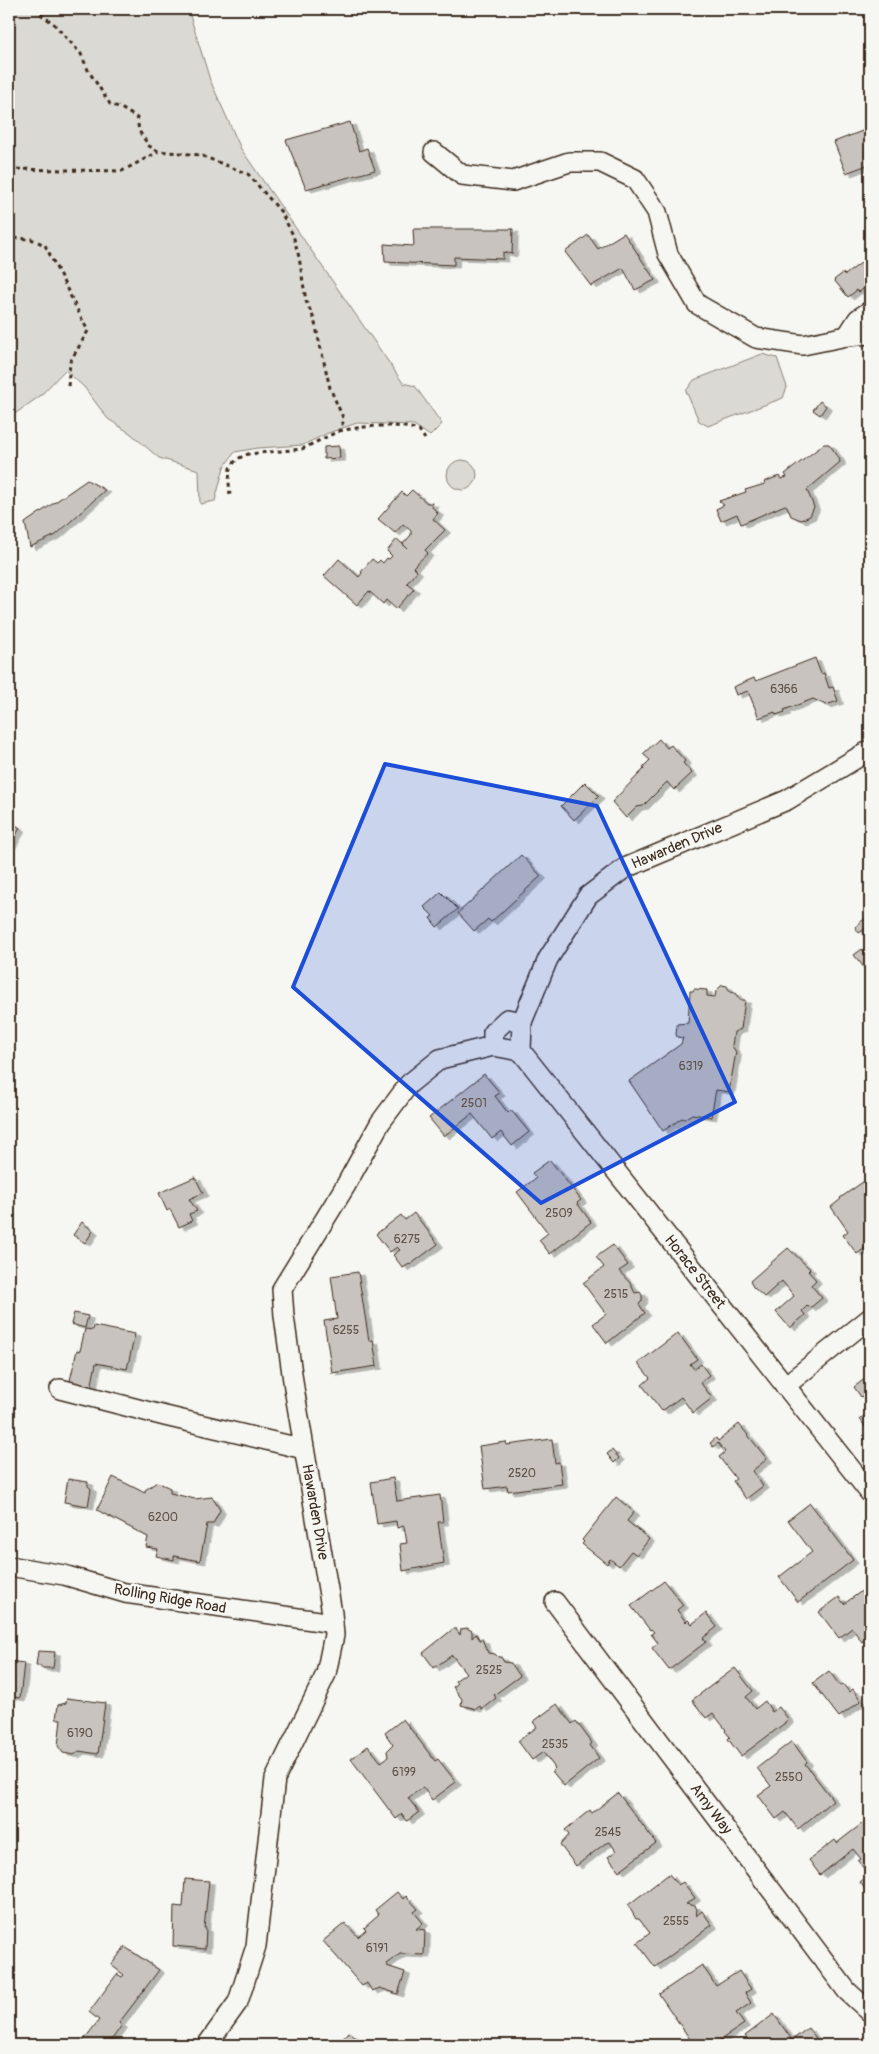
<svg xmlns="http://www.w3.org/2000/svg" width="879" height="2054" viewBox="0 0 879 2054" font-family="Pangolin,sans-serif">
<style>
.green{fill:#dad9d3;stroke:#8a8278}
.building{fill:#c8c3be;stroke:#3b2a1e;filter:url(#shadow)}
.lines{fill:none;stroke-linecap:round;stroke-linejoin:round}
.minor-casing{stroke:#3b2a1e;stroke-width:22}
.path{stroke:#3b2a1e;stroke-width:3;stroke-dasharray:4 4;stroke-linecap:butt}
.minor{stroke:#f6f6f2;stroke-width:19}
.marked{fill:#1d4ed8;fill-opacity:0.2;stroke:#1d4ed8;stroke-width:4;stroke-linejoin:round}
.labels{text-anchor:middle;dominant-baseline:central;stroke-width:5;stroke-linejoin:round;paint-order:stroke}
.number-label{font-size:12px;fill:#5e5046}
.street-label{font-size:15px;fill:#3b2a1e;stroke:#f6f6f2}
</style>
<defs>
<filter id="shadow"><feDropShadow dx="5.5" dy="3" stdDeviation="0" flood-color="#0004"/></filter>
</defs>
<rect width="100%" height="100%" fill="#f6f6f2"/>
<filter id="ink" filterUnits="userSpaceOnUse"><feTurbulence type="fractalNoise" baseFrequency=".02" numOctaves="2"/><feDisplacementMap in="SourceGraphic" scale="10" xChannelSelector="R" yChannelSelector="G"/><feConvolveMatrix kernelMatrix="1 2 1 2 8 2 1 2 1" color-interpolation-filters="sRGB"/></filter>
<g filter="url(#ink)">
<g class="green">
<polygon points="9,9 188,9 210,80 241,149 403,383 415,386 442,424 430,436 414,425 357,423 328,433 303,445 258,448 235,452 224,467 215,501 200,504 199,470 159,458 130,433 108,419 84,387 65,370 40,396 9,418"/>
<polygon points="762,354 777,358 787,387 783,398 708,426 699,421 686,391 694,380"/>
<circle cx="462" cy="475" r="15"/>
</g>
<g class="building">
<polygon points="350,122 359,151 367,148 375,170 306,189 286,140"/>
<polygon points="870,128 870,164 846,173 834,142"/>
<polygon points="413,229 513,229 512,254 503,252 503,259 454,257 454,265 385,262 384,244 414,246"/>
<polygon points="624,233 655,280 635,290 623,268 591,286 565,252 588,235 598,249"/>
<polygon points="870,256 870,284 859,292 857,290 848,297 834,280 843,273 845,275"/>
<polygon points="820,401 826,406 820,415 813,410"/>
<polygon points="824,444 829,444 839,458 840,462 807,490 814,507 810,516 801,520 791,516 787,506 785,505 741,524 737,514 721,521 716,509 724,505 719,501 746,492 745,490 765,484 764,482 779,476 781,479 787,477 785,474"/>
<polygon points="339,446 340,458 324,459 324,447"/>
<polygon points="87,480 105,490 56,535 30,547 25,523"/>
<polygon points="412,490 427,503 432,503 432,507 438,513 433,519 445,530 425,550 428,553 413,567 417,571 407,583 414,589 396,609 386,600 383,604 369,591 357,605 324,576 339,559 359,577 362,573 361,572 372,559 377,563 380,560 383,563 387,558 389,559 392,556 387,551 397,539 407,548 403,544 411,535 411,531 403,524 395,533 378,519 402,492 406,496"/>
<polygon points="815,658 821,674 824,673 829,688 833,687 838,701 826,705 813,699 784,710 785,712 776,715 775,712 759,718 748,691 736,695 733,687 754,678 756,681"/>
<polygon points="659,739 667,748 671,745 685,761 683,763 692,773 674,790 667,782 643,806 637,807 626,818 612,802 644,769 643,767 650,760 643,754"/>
<polygon points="585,782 599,796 574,820 561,806"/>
<polygon points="9,821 20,828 9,847"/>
<polygon points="521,855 541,876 491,922 488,919 474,931 458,913"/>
<polygon points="441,892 458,909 437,927 430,918 433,916 424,907"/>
<polygon points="870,914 870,925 859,933 855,927"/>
<polygon points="862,949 870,960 870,975 854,955"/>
<polygon points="722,985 727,986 730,992 735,993 740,1000 745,1000 741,1029 734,1032 732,1046 736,1052 729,1092 716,1090 711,1117 692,1114 684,1119 682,1118 663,1131 629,1081 681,1044 683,1038 677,1037 676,1034 677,1024 688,1023 690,991 693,991 694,989 707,990 707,996 715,997 716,991"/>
<polygon points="484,1074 500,1093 495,1096 508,1113 511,1110 529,1132 512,1146 501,1132 492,1139 472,1114 444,1136 429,1118"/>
<polygon points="550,1160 581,1200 577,1203 591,1222 550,1254 539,1240 548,1233 517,1192 536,1178 532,1173"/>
<polygon points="195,1177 203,1193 189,1199 197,1211 189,1214 192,1221 179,1227 170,1209 167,1211 159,1193"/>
<polygon points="870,1177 870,1247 869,1245 857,1254 843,1235 848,1231 831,1207 841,1199 840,1198"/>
<polygon points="414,1213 438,1244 410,1265 409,1264 403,1268 393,1255 400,1250 397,1247 390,1252 376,1234 401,1215 405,1220"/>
<polygon points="82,1222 93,1231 85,1243 73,1235"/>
<polygon points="613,1245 628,1265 619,1271 630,1283 635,1293 640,1292 642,1295 642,1301 639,1304 645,1313 607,1343 593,1324 606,1314 583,1283 604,1267 596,1257"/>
<polygon points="788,1248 810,1269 808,1271 816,1280 811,1285 822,1298 810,1308 808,1305 802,1311 805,1315 790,1328 776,1312 794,1296 782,1281 764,1297 753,1287 750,1281"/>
<polygon points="358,1272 369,1341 373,1340 377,1366 332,1373 324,1321 337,1319 331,1276"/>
<polygon points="74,1313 88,1316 85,1328 71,1324"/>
<polygon points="94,1326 135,1334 127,1369 96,1363 91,1389 69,1385 77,1350 80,1351 85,1329 93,1330"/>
<polygon points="678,1333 697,1359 690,1364 694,1369 701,1364 709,1375 700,1382 712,1398 693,1413 681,1397 662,1411 642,1385 650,1378 638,1363"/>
<polygon points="870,1375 870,1390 861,1397 854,1387"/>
<polygon points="870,1411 870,1434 860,1419"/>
<polygon points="739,1424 767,1459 752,1471 763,1486 746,1499 733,1481 736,1479 719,1457 725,1452 718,1443 713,1447 710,1443 716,1438 718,1441"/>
<polygon points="552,1439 555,1463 559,1462 562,1484 508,1491 507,1486 485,1489 479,1446 506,1442 507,1445"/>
<polygon points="612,1450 619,1458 614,1463 607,1454"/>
<polygon points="113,1477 145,1493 145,1490 157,1482 170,1488 170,1493 195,1499 212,1497 220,1510 213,1524 207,1524 200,1561 174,1556 174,1560 156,1556 158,1549 146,1547 148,1537 97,1510"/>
<polygon points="393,1478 397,1501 440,1495 443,1522 438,1522 444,1563 403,1571 400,1544 407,1543 404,1526 397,1528 396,1521 377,1524 371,1482"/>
<polygon points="68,1479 88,1482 88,1486 91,1489 88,1506 64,1502"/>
<polygon points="616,1497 634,1512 627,1521 649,1539 637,1555 631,1551 619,1566 610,1559 607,1564 582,1544 584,1542 582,1540"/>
<polygon points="810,1503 853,1560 798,1602 779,1577 812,1552 788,1520"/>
<polygon points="664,1581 683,1605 677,1610 686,1622 688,1620 692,1624 706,1613 717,1627 703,1638 706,1642 669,1670 652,1648 658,1643 651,1634 654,1632 651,1629 650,1630 631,1606"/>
<polygon points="863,1590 870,1599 870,1644 867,1639 862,1642 852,1628 839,1638 819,1612 839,1597 844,1604"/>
<polygon points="467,1628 472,1631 472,1638 476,1634 480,1640 482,1639 488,1653 495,1654 498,1657 501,1657 504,1662 511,1663 520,1676 494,1695 496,1698 482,1709 480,1706 476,1709 461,1705 462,1699 453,1687 457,1684 455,1681 466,1673 452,1655 434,1668 423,1653 453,1629 456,1629 460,1635 461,1629"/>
<polygon points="38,1651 55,1652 53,1668 41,1668 41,1666 36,1666"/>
<polygon points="9,1661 24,1663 20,1698 9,1696"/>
<polygon points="735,1668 753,1691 746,1697 755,1709 765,1701 772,1712 779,1707 789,1720 741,1756 728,1739 730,1737 725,1731 726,1730 713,1713 706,1718 692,1700"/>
<polygon points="829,1671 840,1686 843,1684 849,1692 853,1689 861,1701 839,1717 813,1683"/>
<polygon points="67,1698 105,1703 98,1754 79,1751 74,1755 63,1753 58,1746 61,1719 56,1719 58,1705 66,1703"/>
<polygon points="557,1704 572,1724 576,1721 592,1743 590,1745 599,1758 564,1786 552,1771 555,1768 543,1752 532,1760 518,1741 537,1727 533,1722"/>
<polygon points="403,1719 435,1761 438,1759 456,1782 432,1800 423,1787 408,1798 419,1812 407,1821 402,1814 396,1819 351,1759 368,1746 381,1762 388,1757 387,1751 393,1745 385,1733"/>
<polygon points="792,1741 807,1762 805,1764 833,1800 798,1829 785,1812 776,1819 758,1795 771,1786 757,1768"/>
<polygon points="618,1793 656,1843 619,1871 608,1857 616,1851 610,1842 603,1845 576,1866 560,1845 569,1835 565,1830 590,1810 592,1813"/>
<polygon points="868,1819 870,1822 870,1896 860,1882 869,1875 858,1861 861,1859 853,1849 820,1875 809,1860 835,1840 837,1843"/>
<polygon points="669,1874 678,1885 683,1882 695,1898 686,1904 695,1906 697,1909 696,1916 702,1911 712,1925 655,1967 637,1943 650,1933 639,1919 636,1919 628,1905"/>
<polygon points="185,1879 209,1881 204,1928 206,1928 205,1949 173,1946 174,1906 183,1907"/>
<polygon points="397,1892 403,1899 406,1896 418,1909 414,1912 423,1923 416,1929 425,1930 424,1955 400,1954 386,1964 387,1966 405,1972 398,1994 380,1988 372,1991 367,1983 362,1986 323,1941 345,1923 358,1937 366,1930 364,1928 379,1915 375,1910"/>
<polygon points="125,1947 159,1970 119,2023 122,2025 108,2045 89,2045 83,2041 99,2020 89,2012 117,1974 122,1977 124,1975 111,1965"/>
<polygon points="702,1965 716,1986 739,1971 751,1989 745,1993 751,2003 736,2013 744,2024 713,2045 694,2045 659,1994"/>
<polygon points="774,2014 792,2040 808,2028 816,2038 806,2045 752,2045 745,2036"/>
<polygon points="349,2032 364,2045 337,2045"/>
</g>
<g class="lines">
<g class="minor-casing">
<g id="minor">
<polyline points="434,152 462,175 513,181 569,162 600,162 635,179 657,212 668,254 697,304 756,338 803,345 847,336 870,334"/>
<polyline points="847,336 858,319 870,311"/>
<polyline points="493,1046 493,1032 507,1019 522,1022"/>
<polyline points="521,1051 870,1493"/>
<polyline points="521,1051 522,1022 548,959 588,896 625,868 787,800 870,750"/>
<polyline points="785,1386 870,1318"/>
<polyline points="60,1389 165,1416 304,1449"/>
<polyline points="9,1567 15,1567 64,1575 125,1593 333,1623"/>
<polyline points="555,1602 847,1991 870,2012"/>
<polyline points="207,2045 238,2002 256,1946 275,1779 326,1674 334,1635 332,1613 294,1388 284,1316 282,1289 346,1185 380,1123 409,1084 440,1059 493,1046 521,1051"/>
</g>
</g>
<g class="path">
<polyline points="34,9 54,24 81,54 88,70 110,104 121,108 137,118 139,131 149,146 158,151 200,155 248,174 281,212 293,235 299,257 306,301 314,319 330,388 344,420 339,431 302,449 248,454 237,459 230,468 229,482 230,497"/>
<polyline points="9,169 122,171 158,152"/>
<polyline points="9,234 11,238 31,239 45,245 88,331 70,362 68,387"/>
<path d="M 339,431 C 364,426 395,423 419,430 L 425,439"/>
</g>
<use href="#minor" class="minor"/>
</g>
</g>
<path class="marked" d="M 385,764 L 597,806 L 735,1102 L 541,1203 L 293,987 Z"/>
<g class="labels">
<g class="number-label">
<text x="784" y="689">6366</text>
<text x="691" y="1066">6319</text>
<text x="474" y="1103">2501</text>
<text x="559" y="1213">2509</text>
<text x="407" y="1239">6275</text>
<text x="616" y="1294">2515</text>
<text x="346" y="1330">6255</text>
<text x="522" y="1473">2520</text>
<text x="163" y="1517">6200</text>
<text x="489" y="1670">2525</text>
<text x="80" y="1733">6190</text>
<text x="555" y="1744">2535</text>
<text x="404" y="1772">6199</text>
<text x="789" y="1777">2550</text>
<text x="608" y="1832">2545</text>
<text x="676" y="1921">2555</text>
<text x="377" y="1948">6191</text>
</g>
<g class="street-label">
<text transform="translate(677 846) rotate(-23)">Hawarden Drive</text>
<text transform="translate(695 1272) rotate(52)">Horace Street</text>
<text transform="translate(315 1512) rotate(80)">Hawarden Drive</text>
<text transform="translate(170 1599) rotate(10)">Rolling Ridge Road</text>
<text transform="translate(711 1809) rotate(53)">Amy Way</text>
</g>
</g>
<rect width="879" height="2054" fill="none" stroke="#f6f6f2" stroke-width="30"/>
<rect x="15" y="15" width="849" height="2024" fill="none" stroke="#3b2a1e" stroke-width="2" filter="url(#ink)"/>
</svg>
